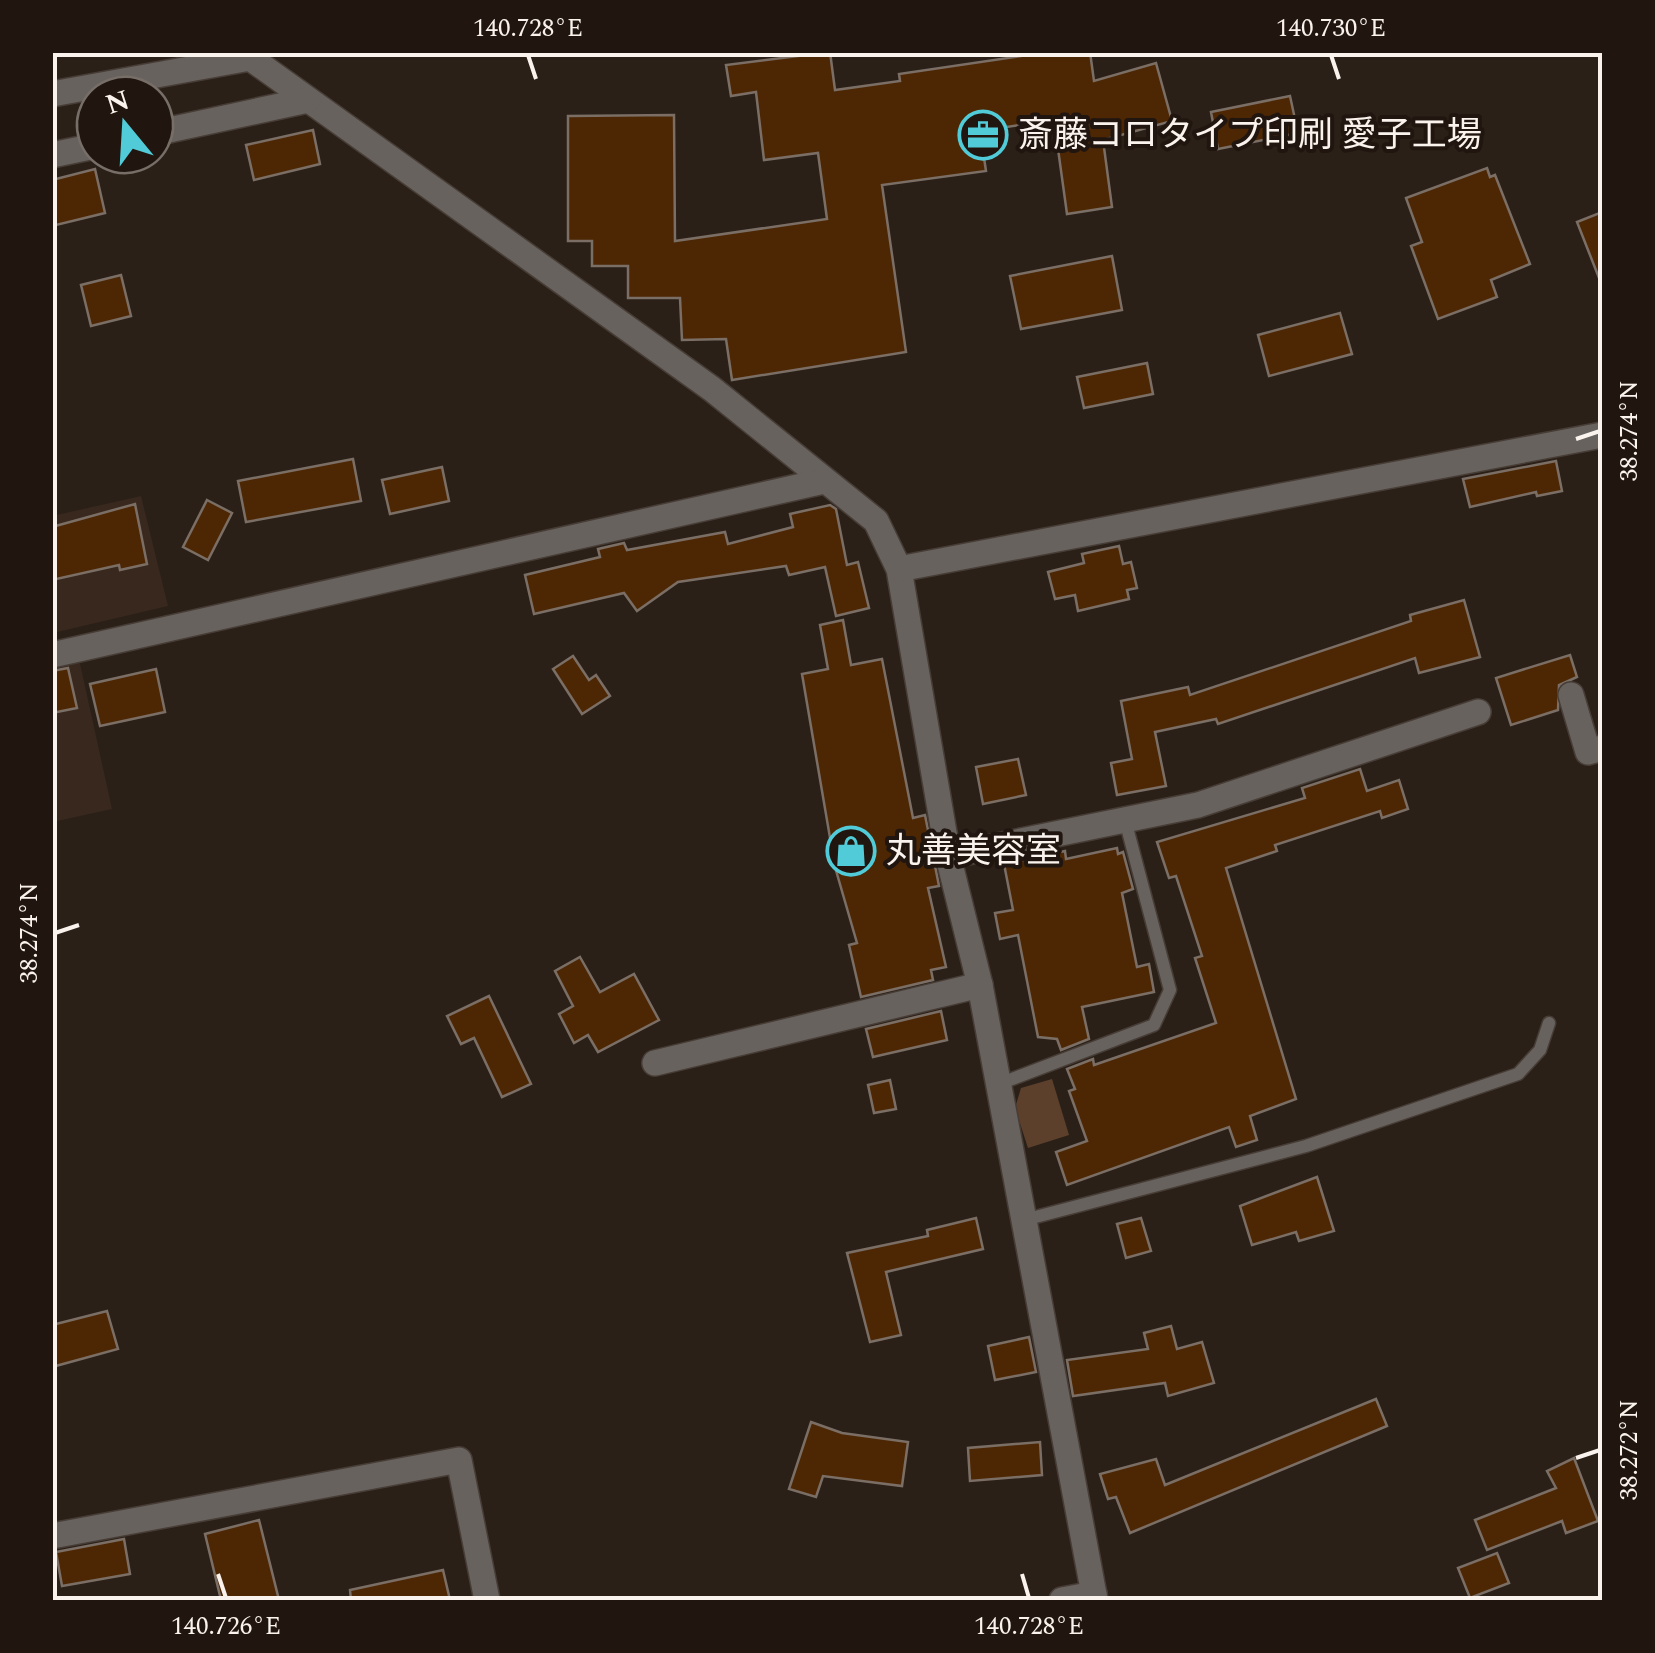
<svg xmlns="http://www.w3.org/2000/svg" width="1655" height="1653" viewBox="0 0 1655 1653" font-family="Spectral,'Noto Sans JP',serif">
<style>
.built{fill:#38281d}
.green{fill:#5c402c}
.building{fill:#4d2704;stroke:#7b6e65;stroke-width:2.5}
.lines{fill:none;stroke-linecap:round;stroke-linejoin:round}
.lane-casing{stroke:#473d36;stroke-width:15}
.street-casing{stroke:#473d36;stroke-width:28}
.lane{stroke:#67625e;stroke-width:12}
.street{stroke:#67625e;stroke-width:25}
.ticks{fill:none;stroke:#faf2ed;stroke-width:4}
.labels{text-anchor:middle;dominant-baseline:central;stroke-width:8;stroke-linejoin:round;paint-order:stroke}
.poi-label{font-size:35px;fill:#faf2ed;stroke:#20160f;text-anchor:start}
.neatline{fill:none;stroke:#faf2ed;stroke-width:4}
.ticks-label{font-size:25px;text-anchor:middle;fill:#faf2ed}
</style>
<rect width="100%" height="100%" fill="#2a2018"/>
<g class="built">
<polygon points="141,496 168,606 53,633 52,516"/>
<polygon points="79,659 112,809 53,822 52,665"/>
</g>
<polygon class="green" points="1052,1079 1069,1135 1028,1148 1015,1108 1021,1088"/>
<g class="building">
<polygon points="830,52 835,90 900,81 899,74 1048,52 1090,52 1094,81 1156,63 1172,121 1103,140 1112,207 1067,214 1054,120 980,131 986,171 882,185 906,352 732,380 726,339 682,340 680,298 628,298 628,266 592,266 592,241 568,241 568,116 674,115 675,241 827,219 818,153 764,160 756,92 731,96 726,65"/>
<polygon points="1290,96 1298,133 1218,149 1211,112"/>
<polygon points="313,130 320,164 254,180 246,145"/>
<polygon points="1487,168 1490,177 1495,175 1530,264 1491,280 1497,297 1438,319 1411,246 1422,242 1406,198"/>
<polygon points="95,169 105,213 52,226 52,180"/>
<polygon points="1602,212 1602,283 1601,283 1577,222"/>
<polygon points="1112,256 1122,310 1021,329 1010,276"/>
<polygon points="121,275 131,316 91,326 81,285"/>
<polygon points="1340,313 1352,354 1269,376 1258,335"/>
<polygon points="1147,363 1153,394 1084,408 1077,377"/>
<polygon points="353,459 361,501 246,522 238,481"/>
<polygon points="1556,461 1562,491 1537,496 1536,492 1470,507 1463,479"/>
<polygon points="442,467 449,501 390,514 382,480"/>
<polygon points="207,500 232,513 208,560 183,547"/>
<polygon points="135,504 147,564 120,570 119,565 52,580 52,527"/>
<polygon points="830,505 836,509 847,565 858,562 869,608 836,616 825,567 789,575 786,566 678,582 637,611 624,593 534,614 525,575 600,557 598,549 624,543 627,550 725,532 728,544 793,527 790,514"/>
<polygon points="1119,546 1123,564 1131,562 1137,588 1127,590 1129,599 1078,611 1075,595 1055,599 1048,572 1084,563 1082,554"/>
<polygon points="1464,600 1480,657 1419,673 1415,658 1218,724 1216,719 1155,732 1166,786 1117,795 1111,763 1132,759 1121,701 1188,687 1190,695 1411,621 1410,615"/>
<polygon points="843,620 851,665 882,659 913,818 925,815 939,886 928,888 946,967 931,970 933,980 861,997 849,945 857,943 835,867 802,674 828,669 820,625"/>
<polygon points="1570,655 1577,677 1559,685 1558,710 1511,725 1496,678"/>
<polygon points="573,656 589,680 596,675 610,696 582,714 553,669"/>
<polygon points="68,668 77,708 52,713 52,671"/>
<polygon points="156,669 165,712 100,726 90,684"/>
<polygon points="1018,759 1026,795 983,804 976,767"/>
<polygon points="1360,769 1367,791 1399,780 1408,809 1382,818 1380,811 1275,845 1277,851 1226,868 1296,1099 1250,1116 1257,1140 1236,1147 1229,1127 1067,1185 1056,1152 1087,1141 1069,1091 1075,1089 1067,1069 1093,1059 1094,1065 1216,1023 1195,958 1202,956 1176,876 1169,878 1157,842 1305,798 1302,788"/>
<polygon points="1117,848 1118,854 1123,852 1133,889 1122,893 1137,967 1149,964 1154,992 1082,1007 1089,1039 1061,1050 1057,1039 1038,1037 1018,935 1000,939 995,913 1013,910 1004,864 1065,851 1066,859"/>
<polygon points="580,957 600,992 634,974 659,1020 598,1052 588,1035 574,1043 559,1014 573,1006 555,971"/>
<polygon points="489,996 531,1084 502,1097 474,1038 461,1044 447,1016"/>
<polygon points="941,1011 947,1040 873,1057 866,1029"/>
<polygon points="890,1080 896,1109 874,1113 868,1085"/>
<polygon points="1317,1177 1334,1231 1299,1241 1296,1232 1252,1245 1240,1206"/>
<polygon points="976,1218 983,1249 886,1272 901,1335 870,1342 847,1253 928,1236 927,1230"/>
<polygon points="1141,1218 1151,1251 1126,1258 1117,1224"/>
<polygon points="107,1311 118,1349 52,1367 52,1325"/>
<polygon points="1171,1326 1177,1349 1202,1342 1214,1383 1168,1396 1165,1383 1073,1396 1067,1360 1148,1349 1144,1333"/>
<polygon points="1029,1337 1036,1372 995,1380 988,1346"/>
<polygon points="1376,1399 1387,1426 1130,1533 1116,1497 1108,1499 1100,1474 1156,1459 1165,1485"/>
<polygon points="811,1422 842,1433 908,1442 902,1486 823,1476 816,1497 789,1489"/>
<polygon points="1040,1442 1042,1475 970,1481 968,1448"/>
<polygon points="1574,1458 1598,1521 1566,1533 1562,1521 1487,1550 1475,1520 1556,1488 1547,1471"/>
<polygon points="259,1520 279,1600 221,1600 205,1534"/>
<polygon points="124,1539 130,1574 62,1586 56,1552"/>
<polygon points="1497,1553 1509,1583 1470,1598 1458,1568"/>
<polygon points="443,1570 450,1600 351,1600 350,1590"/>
</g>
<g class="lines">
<g class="lane-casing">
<g id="lane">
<polyline points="999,1084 1154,1025 1170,990 1125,820"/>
<polyline points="1024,1220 1306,1146 1518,1074 1540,1050 1549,1023"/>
</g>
</g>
<g class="street-casing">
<g id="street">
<polyline points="242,52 712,389 876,521 899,569 948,856 980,985 1095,1600"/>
<polyline points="52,94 250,58"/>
<polyline points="155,133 308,100"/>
<polyline points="52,155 95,146"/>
<polyline points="899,569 1602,435"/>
<polyline points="52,655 824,481"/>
<polyline points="1571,695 1588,752 1602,748"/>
<polyline points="948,856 1198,805 1478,712"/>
<polyline points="655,1063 980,985"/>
<polyline points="52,1536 459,1460 487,1600"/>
<polyline points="1062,1600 1094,1594"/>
</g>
</g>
<use href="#lane" class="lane"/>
<use href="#street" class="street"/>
</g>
<path class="ticks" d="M 528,55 L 536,79M 1331,55 L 1339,79M 1576,439 L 1600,431M 55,933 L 79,925M 1576,1458 L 1600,1450M 218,1574 L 226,1598M 1022,1574 L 1029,1598"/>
<defs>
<g id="office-ring" transform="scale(2.5)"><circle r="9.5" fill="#20160f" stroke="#52cbd8" stroke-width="1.5"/><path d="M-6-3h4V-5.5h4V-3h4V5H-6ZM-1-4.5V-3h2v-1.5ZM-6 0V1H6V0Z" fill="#52cbd8"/></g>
<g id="shop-ring" transform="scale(2.5)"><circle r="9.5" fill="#20160f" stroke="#52cbd8" stroke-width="1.5"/><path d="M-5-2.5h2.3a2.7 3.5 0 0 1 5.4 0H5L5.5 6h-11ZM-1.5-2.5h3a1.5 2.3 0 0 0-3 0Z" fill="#52cbd8"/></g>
</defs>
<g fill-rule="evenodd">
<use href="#office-ring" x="983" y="135"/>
<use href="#shop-ring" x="851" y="851"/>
</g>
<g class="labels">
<g class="poi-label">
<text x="1018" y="135">斎藤コロタイプ印刷 愛子工場</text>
<text x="886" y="851">丸善美容室</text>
</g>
</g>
<rect width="1655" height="1653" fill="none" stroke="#20160f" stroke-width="110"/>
<g transform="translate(125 125) rotate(342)"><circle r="48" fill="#20160f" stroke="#776e68" stroke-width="2.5"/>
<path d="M0-8L18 38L0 25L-18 38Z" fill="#52cbd8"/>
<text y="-15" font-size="28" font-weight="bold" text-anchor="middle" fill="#faf2ed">N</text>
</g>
<rect x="55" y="55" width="1545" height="1543" class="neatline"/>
<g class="ticks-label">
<text x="528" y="36">140.728°E</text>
<text x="1331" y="36">140.730°E</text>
<text transform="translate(1628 431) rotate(-90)" y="9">38.274°N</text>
<text transform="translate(28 933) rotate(-90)" y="9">38.274°N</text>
<text transform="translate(1628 1450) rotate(-90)" y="9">38.272°N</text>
<text x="226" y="1634">140.726°E</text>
<text x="1029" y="1634">140.728°E</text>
</g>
</svg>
